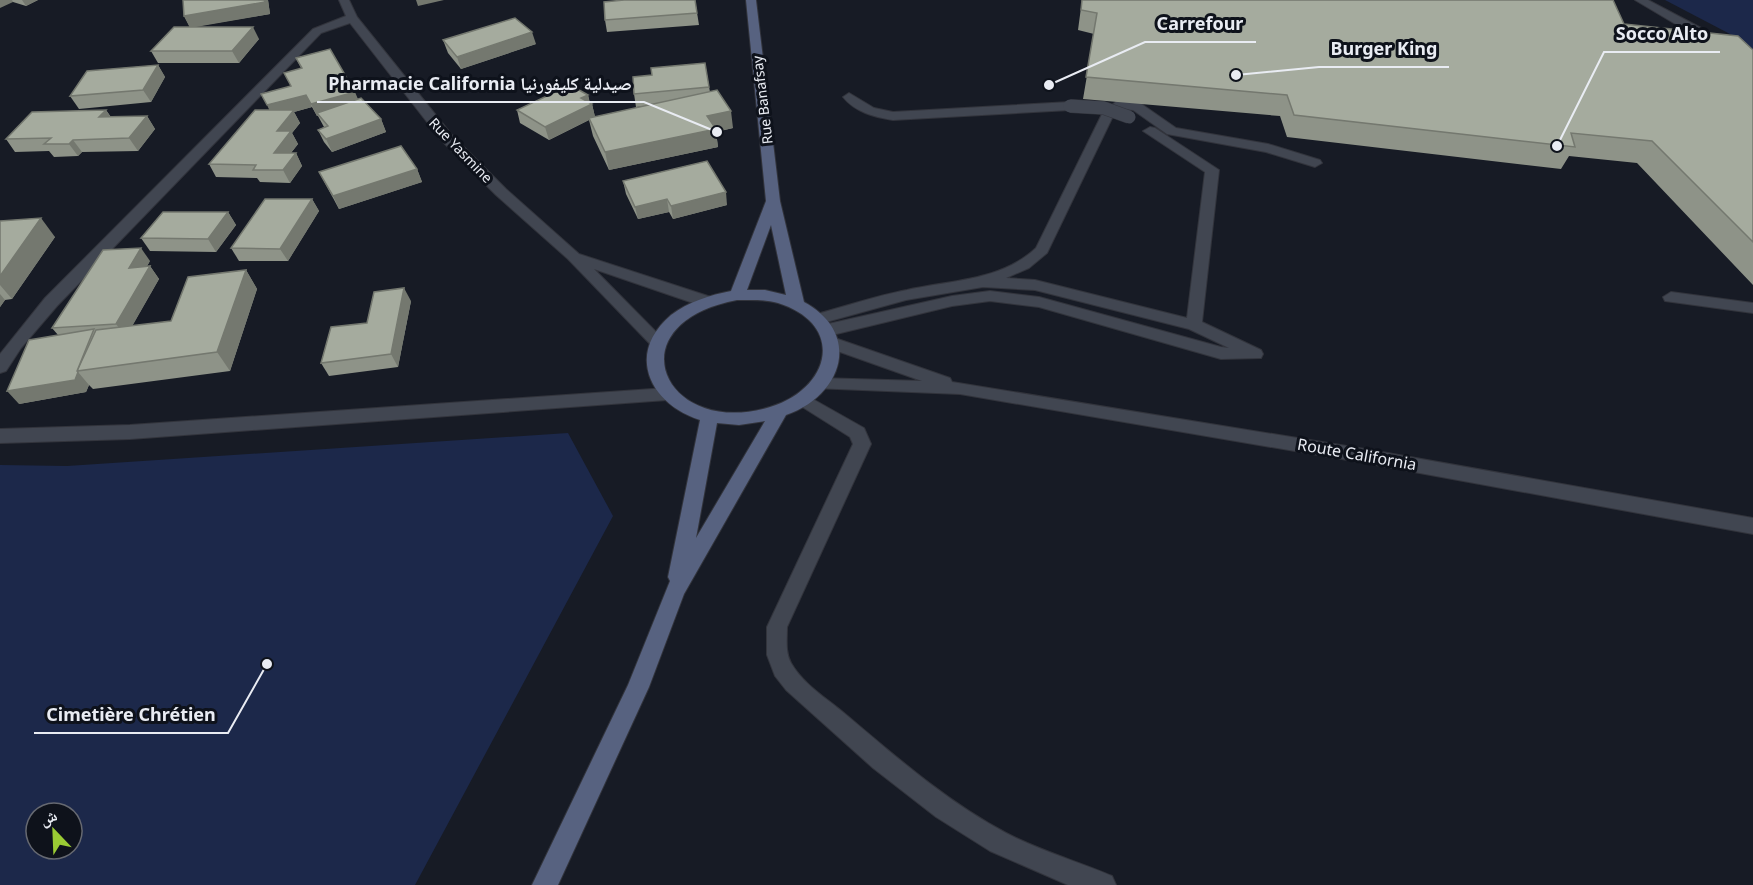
<svg xmlns="http://www.w3.org/2000/svg" width="1753" height="885" viewBox="0 0 1753 885" font-family="'Noto Sans','Noto Naskh Arabic',sans-serif">
<style>
.green{fill:#1c284a;fill-rule:evenodd}
.lines{fill:none;stroke-linecap:round;stroke-linejoin:round}
.service-casing{stroke:#32343c;stroke-width:2}
.minor-casing{stroke:#32343c;stroke-width:2}
.tertiary-casing{stroke:#32343c;stroke-width:2}
.secondary-casing{stroke:#32343c;stroke-width:2}
.service{fill:#414651;fill-rule:evenodd}
.minor{fill:#414651;fill-rule:evenodd}
.tertiary{fill:#414651;fill-rule:evenodd}
.secondary{fill:#576280;fill-rule:evenodd}
.service-bridge-casing{stroke:#32343c;stroke-width:14;stroke-linecap:butt}
.service-bridge{stroke:#414651;stroke-width:13}
.wall{fill:#8e9388}
.shaded-wall{fill:#74786f}
.building{fill:#a5ab9e;stroke:#74786f;stroke-width:1.5}
.labels{text-anchor:middle;dominant-baseline:central;stroke-width:6;stroke-linejoin:round;paint-order:stroke}
.far-street-label{font-size:14px;fill:#e9ecf3;stroke:#0e121b}
.street-label{font-size:16px;fill:#e9ecf3;stroke:#0e121b}
.leader{fill:none;stroke:#e9ecf3;stroke-width:2}
.callout-dot{fill:#e9ecf3;stroke:#0e121b;stroke-width:2}
.callout-label{font-size:18px;text-anchor:middle;font-weight:bold;fill:#e9ecf3;stroke:#0e121b;stroke-width:6;stroke-linejoin:round;paint-order:stroke}
</style>
<rect width="100%" height="100%" fill="#171b25"/>
<g class="green">
<polygon points="1665,0 1753,0 1753,49 1730,34"/>
<path d="M 568,433 L 613,516 L 415,885 L 0,885 L 0,465 L 67,466 ZM 36,813 L 72,813 L 72,849 L 36,849 Z"/>
</g>
<g class="lines">
<g class="service-casing">
<g id="service">
<polygon points="1635,0 1648,0 1701,28 1753,61 1753,70"/>
<path d="M 849,93 L 874,108 L 893,112 L 1070,102 L 1076,106 L 1070,110 L 893,120 C 874,117 855,112 843,97 Z"/>
<path d="M 1117,101 L 1140,103 L 1176,128 L 1268,144 L 1320,160 L 1322,163 L 1315,167 L 1266,152 L 1167,134 L 1133,110 L 1120,109 L 1114,114 L 1047,253 L 1029,268 L 1006,278 L 1035,280 L 1187,318 L 1205,172 L 1143,131 L 1150,127 L 1155,128 L 1219,170 L 1202,322 L 1261,350 L 1263,354 L 1261,358 L 1221,359 L 1039,307 L 990,301 L 952,306 L 828,336 L 822,334 L 820,330 L 822,326 L 828,324 L 952,296 L 990,291 L 1039,297 L 1221,347 L 1229,348 L 1189,329 L 1035,290 L 983,287 L 906,300 L 819,324 L 813,323 L 811,319 L 813,315 C 844,307 875,296 907,290 C 950,280 1001,281 1036,248 L 1103,112 Z"/>
<polygon points="1671,292 1753,303 1753,313 1665,301 1663,297"/>
<path d="M 802,393 L 864,428 L 871,444 L 787,627 C 787,639 785,652 791,663 C 803,684 826,698 844,713 C 895,756 946,801 1006,833 C 1040,851 1077,861 1112,876 L 1116,885 L 1068,885 L 990,851 L 936,817 L 873,768 L 786,690 L 775,676 L 767,655 L 767,627 L 853,444 L 850,437 L 796,403 L 793,399 L 796,395 Z"/>
</g>
</g>
<g class="minor-casing">
<g id="minor">
<polygon points="339,0 349,0 357,17 451,134 506,189 579,254 714,298 716,302 714,306 702,306 594,269 666,342 664,346 652,346 568,259 496,195 441,140 350,23 321,33 57,306 21,348 6,371 0,373 0,354 45,298 313,29 346,16"/>
<polygon points="667,388 673,390 676,394 673,398 667,400 130,439 0,443 0,429 130,425"/>
</g>
</g>
<g class="tertiary-casing">
<polygon id="tertiary" points="832,337 950,378 952,382 1365,449 1753,518 1753,534 1365,463 960,394 813,388 810,384 813,380 819,378 922,381 826,347 824,343 826,339"/>
</g>
<g class="secondary-casing">
<path id="secondary" d="M 746,0 L 756,0 L 780,201 L 804,302 C 863,334 842,396 786,415 L 684,594 L 649,687 L 558,885 L 532,885 L 628,685 L 670,581 L 668,577 L 700,420 C 650,404 625,354 671,315 C 688,302 710,295 731,291 L 766,201 ZM 771,225 L 786,295 L 765,290 L 747,290 ZM 737,300 C 751,300 764,299 778,303 C 847,325 830,389 770,407 C 664,439 612,324 737,300 ZM 765,421 L 696,538 L 717,423 L 739,425 Z"/>
</g>
<use href="#service" class="service"/>
<use href="#minor" class="minor"/>
<use href="#tertiary" class="tertiary"/>
<use href="#secondary" class="secondary"/>
<g class="service-bridge-casing">
<polyline id="service-bridge" points="1070,106 1104,108 1129,117"/>
</g>
<use href="#service-bridge" class="service-bridge"/>
</g>
<g class="wall">
<polygon points="0,0 38,0 26,6 13,2"/>
<polygon points="183,0 268,0 270,14 192,27 259,39 239,63 158,63 151,51 190,27 184,16"/>
<polygon points="695,0 699,25 607,32 605,20"/>
<polygon points="1082,0 1624,24 1753,50 1753,285 1637,163 1569,156 1561,169 1287,137 1280,116 1083,99 1094,34 1078,30"/>
<polygon points="443,40 536,44 461,69 448,53"/>
<polygon points="296,58 358,99 381,119 386,132 332,152 324,142 318,130 324,127 318,116 317,116 312,107 294,112 300,123 292,133 298,144 291,153 296,153 302,166 290,183 260,182 257,178 216,177 209,164 269,110 291,86 301,68"/>
<polygon points="705,63 710,92 733,128 716,132 718,147 609,170 593,136 589,120 549,140 520,123 517,110 588,95 590,103 592,104 595,117 647,106 636,107 634,94 652,75"/>
<polygon points="158,65 165,77 151,102 79,109 70,96"/>
<polygon points="106,110 111,117 147,116 155,129 138,151 82,152 78,156 54,157 49,151 15,152 6,139"/>
<polygon points="417,169 422,182 339,209 319,172"/>
<polygon points="623,181 727,205 673,219 669,212 638,219 626,194"/>
<polygon points="312,199 319,211 288,261 239,261 231,248"/>
<polygon points="228,212 236,225 216,252 150,251 141,238"/>
<polygon points="0,221 55,237 12,299 5,300 0,307"/>
<polygon points="150,261 147,266 150,266 159,279 132,326 171,321 246,270 257,289 230,371 93,389 89,385 86,392 19,404 58,335 52,328"/>
<polygon points="411,301 398,367 329,376 321,363 367,323"/>
</g>
<g class="shaded-wall">
<polygon points="0,0 12,0 13,2 0,8"/>
<polygon points="22,0 38,0 26,6"/>
<polygon points="264,0 268,0 270,14 190,28 184,16"/>
<polygon points="416,0 444,0 418,6"/>
<polygon points="253,27 259,39 239,63 232,51"/>
<polygon points="532,32 536,44 461,69 457,57"/>
<polygon points="158,65 165,77 151,102 143,90"/>
<polygon points="355,92 360,104 317,113 318,116 317,116 311,104"/>
<polygon points="306,95 312,107 294,112 300,123 292,133 298,144 281,165 274,153 277,131 273,118 267,105"/>
<polygon points="588,95 590,105 592,104 595,117 549,140 545,127 581,98"/>
<polygon points="106,110 114,122 99,117"/>
<polygon points="731,111 733,128 716,132 718,147 609,170 605,152 707,116"/>
<polygon points="147,116 155,129 138,151 129,138"/>
<polygon points="381,119 386,132 332,152 326,139"/>
<polygon points="73,140 82,152 78,156 69,144"/>
<polygon points="296,153 302,166 290,183 283,170"/>
<polygon points="417,169 422,182 339,209 333,196"/>
<polygon points="726,192 727,205 673,219 671,206"/>
<polygon points="312,199 319,211 288,261 280,249"/>
<polygon points="667,199 669,212 638,219 635,207"/>
<polygon points="228,212 236,225 216,252 208,239"/>
<polygon points="41,218 55,237 12,299 0,285 0,276"/>
<polygon points="141,248 150,261 138,281 129,268"/>
<polygon points="150,266 159,279 126,337 116,324"/>
<polygon points="246,270 257,289 230,371 217,352"/>
<polygon points="404,288 411,301 398,367 391,354"/>
<polygon points="0,294 5,300 0,307"/>
<polygon points="78,372 89,385 86,392 19,404 7,391"/>
</g>
<g class="building">
<polygon points="183,0 264,0 265,2 184,16"/>
<polygon points="624,0 695,0 697,13 605,20 604,2"/>
<polygon points="1082,0 1613,0 1624,24 1738,36 1753,50 1753,242 1652,141 1571,133 1575,147 1294,115 1287,95 1086,77 1097,13 1081,10"/>
<polygon points="515,18 532,32 457,57 443,40"/>
<polygon points="174,27 253,27 232,51 151,51"/>
<polygon points="330,49 355,92 311,104 306,95 267,105 261,94 291,86 284,73 302,68 296,58"/>
<polygon points="705,63 709,87 634,94 633,77 652,75 651,68"/>
<polygon points="158,65 143,90 70,96 87,71"/>
<polygon points="570,85 588,95 581,98 592,104 545,127 517,110"/>
<polygon points="717,90 731,111 707,116 716,129 605,152 589,118"/>
<polygon points="361,98 381,119 326,139 318,130 328,126 317,113"/>
<polygon points="106,110 99,117 147,116 129,138 73,140 69,144 44,144 51,138 6,139 32,112"/>
<polygon points="255,110 294,110 277,131 291,131 274,153 296,153 283,170 253,170 256,165 209,164"/>
<polygon points="401,146 417,169 333,196 319,172"/>
<polygon points="707,161 726,192 671,206 667,199 635,207 623,181"/>
<polygon points="265,199 312,199 280,249 231,248"/>
<polygon points="163,212 228,212 208,239 141,238"/>
<polygon points="41,218 0,276 0,221"/>
<polygon points="141,248 129,268 150,266 116,324 52,328 103,250"/>
<polygon points="246,270 217,352 77,371 96,330 171,321 188,277"/>
<polygon points="404,288 391,354 321,363 331,327 367,323 374,292"/>
<polygon points="94,329 77,371 78,372 75,380 7,391 29,340"/>
</g>
<g class="labels">
<g class="far-street-label">
<text transform="translate(762 100) rotate(-97)">Rue Banafsay</text>
<text transform="translate(461 150) rotate(46)">Rue Yasmine</text>
</g>
<g class="street-label">
<text transform="translate(1357 454) rotate(10)">Route California</text>
</g>
</g>
<path class="leader" d="M1049 85L1145 42H1256M1557 146L1604 52H1720M1236 75L1319 67H1449M717 132L644 102H317M267 664L228 733H34"/>
<g class="callout-dot">
<circle cx="1049" cy="85" r="6"/>
<circle cx="1557" cy="146" r="6"/>
<circle cx="1236" cy="75" r="6"/>
<circle cx="717" cy="132" r="6"/>
<circle cx="267" cy="664" r="6"/>
</g>
<g class="callout-label">
<text x="1200" y="30">Carrefour</text>
<text x="1662" y="40">Socco Alto</text>
<text x="1384" y="55">Burger King</text>
<text x="480" y="90">Pharmacie California صيدلية كليفورنيا</text>
<text x="131" y="721">Cimetière Chrétien</text>
</g>
<g transform="translate(54 831) rotate(337)"><circle r="28" fill="#0e121b" stroke="#666971" stroke-width="1.5"/>
<path d="M0-4.5L10 22L0 15L-10 22Z" fill="#9acb34"/>
<text y="-9" font-size="16" font-weight="bold" text-anchor="middle" fill="#e9ecf3">ش</text>
</g>
</svg>
